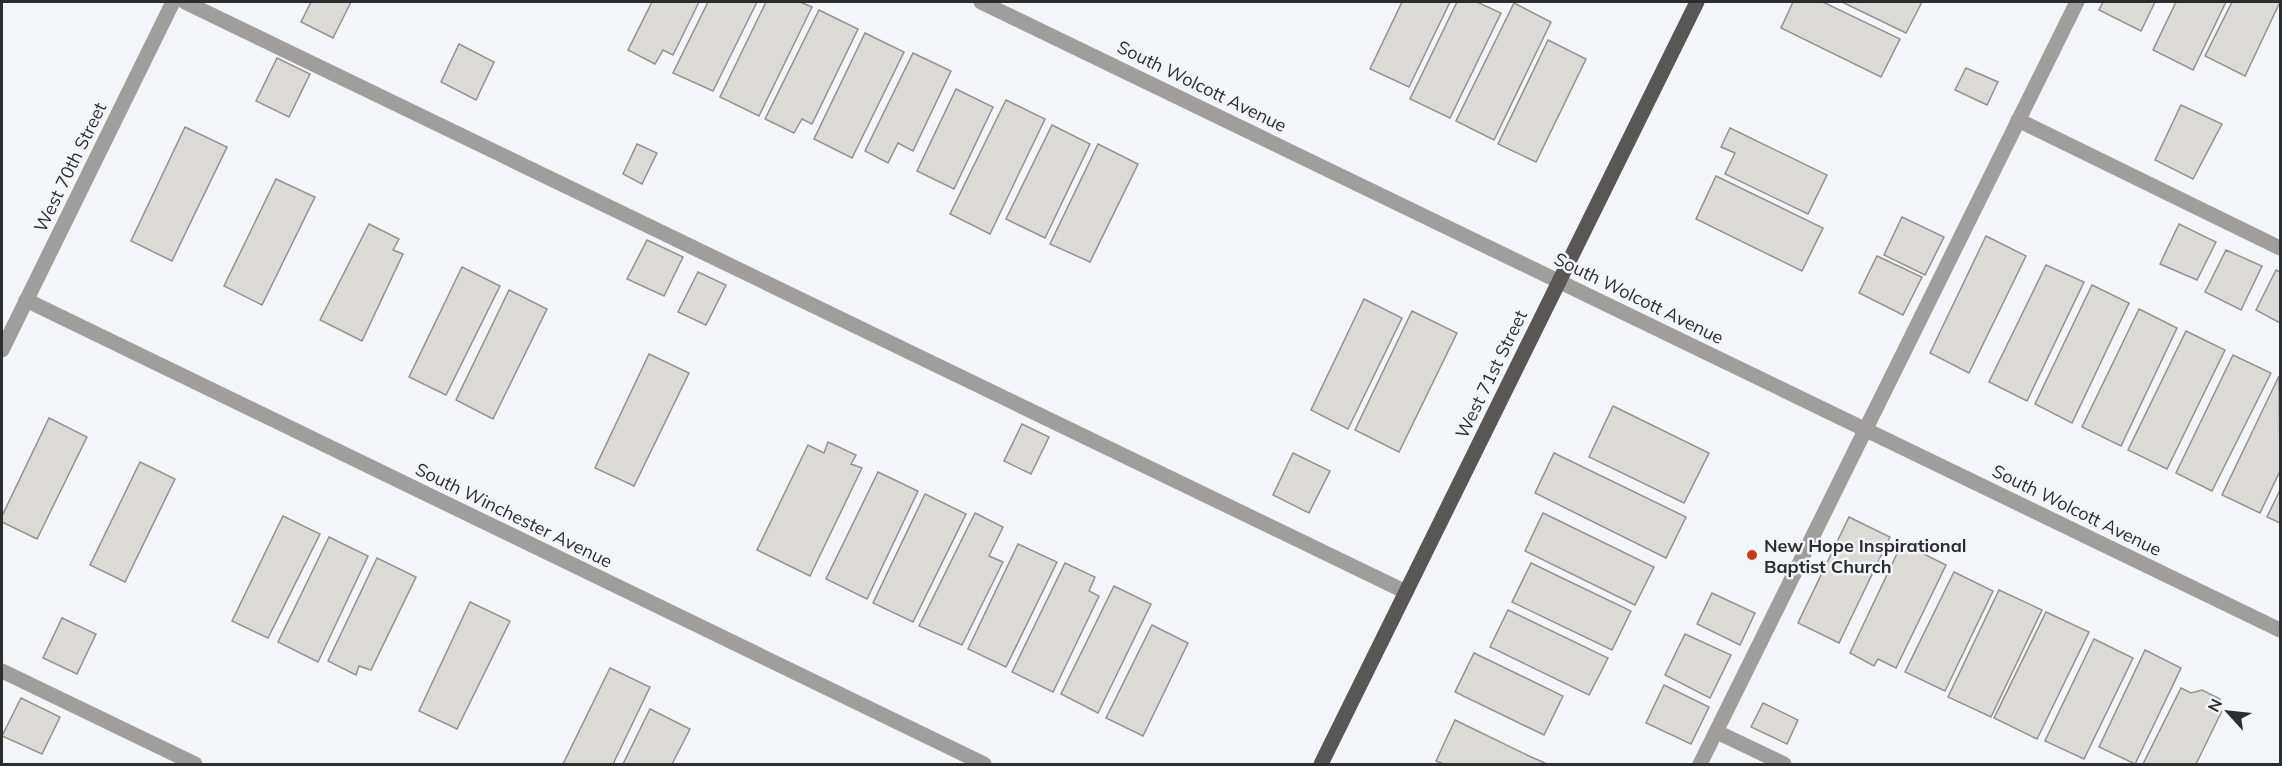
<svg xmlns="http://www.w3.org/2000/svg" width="2282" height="766" viewBox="0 0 2282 766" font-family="Mulish,sans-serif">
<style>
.building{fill:#dcdad7;stroke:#949290;stroke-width:1.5}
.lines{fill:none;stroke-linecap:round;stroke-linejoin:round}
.minor{stroke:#9f9e9d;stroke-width:15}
.major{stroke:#595756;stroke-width:15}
.poi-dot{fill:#c43b14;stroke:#f3f5f8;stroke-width:2}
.labels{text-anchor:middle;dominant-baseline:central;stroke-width:5;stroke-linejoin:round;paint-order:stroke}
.street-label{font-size:18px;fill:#2c2d2e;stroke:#f3f5f8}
.poi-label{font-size:18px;font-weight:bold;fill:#2c2d2e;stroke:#f3f5f8;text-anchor:start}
</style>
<rect width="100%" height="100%" fill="#f3f5f8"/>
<g class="building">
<polygon points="311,2 351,2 333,38 301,22"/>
<polygon points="652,2 699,2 673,55 663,50 655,64 628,50"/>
<polygon points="708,2 757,2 713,91 673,73"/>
<polygon points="766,2 800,2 812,7 759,116 720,97"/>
<polygon points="1402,2 1450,2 1409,87 1370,69"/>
<polygon points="1457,2 1477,2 1501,13 1450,118 1410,99"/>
<polygon points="1793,2 1823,2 1900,39 1881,77 1781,28"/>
<polygon points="1842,2 1922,2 1906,33"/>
<polygon points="2103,2 2155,2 2141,31 2099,10"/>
<polygon points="2176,2 2226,2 2193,70 2153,50"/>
<polygon points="2232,2 2280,2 2245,76 2205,56"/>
<polygon points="1514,3 1551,22 1494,140 1456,121"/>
<polygon points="819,10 858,29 812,124 802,119 794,133 765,119"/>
<polygon points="865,33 904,52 852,158 814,139"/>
<polygon points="1548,40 1586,59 1536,162 1498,144"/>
<polygon points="459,44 494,62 476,100 441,82"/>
<polygon points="913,53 951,71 913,151 898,143 888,163 865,151"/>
<polygon points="277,58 310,74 289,117 256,101"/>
<polygon points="1966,68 1998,82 1987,105 1955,90"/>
<polygon points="956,89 993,107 954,189 917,171"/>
<polygon points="1006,100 1045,119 990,234 950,214"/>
<polygon points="2181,105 2222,124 2193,179 2155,160"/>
<polygon points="1052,125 1090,144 1045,238 1006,219"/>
<polygon points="185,127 227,147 172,261 131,241"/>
<polygon points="1730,128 1827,175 1808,214 1725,174 1735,153 1721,147"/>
<polygon points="637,144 657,153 642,184 623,174"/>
<polygon points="1098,144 1138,164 1090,262 1050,244"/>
<polygon points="1716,176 1823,228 1802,271 1696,219"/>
<polygon points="276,179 315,197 262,305 224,286"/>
<polygon points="1902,217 1944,237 1925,275 1884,255"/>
<polygon points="369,224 399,239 393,250 403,254 362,341 320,320"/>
<polygon points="2179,224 2216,242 2197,280 2160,264"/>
<polygon points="1986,236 2026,256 1969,373 1930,353"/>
<polygon points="647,240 683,257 664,296 627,279"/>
<polygon points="2226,250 2262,266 2241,310 2205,292"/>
<polygon points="1877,256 1922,277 1903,315 1859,293"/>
<polygon points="2046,265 2084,282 2027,401 1989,382"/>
<polygon points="462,267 500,286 446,395 409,377"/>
<polygon points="2276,270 2280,272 2280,323 2256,310"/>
<polygon points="698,272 726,285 706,325 678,312"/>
<polygon points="2092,285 2129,303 2072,423 2035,404"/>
<polygon points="509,290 547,309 493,419 456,400"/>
<polygon points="1364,299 1402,318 1348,429 1311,410"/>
<polygon points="2139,309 2177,328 2121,446 2082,427"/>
<polygon points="1412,311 1457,333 1399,452 1355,430"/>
<polygon points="2186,331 2225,350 2167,469 2128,450"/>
<polygon points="649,354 689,373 634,486 595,468"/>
<polygon points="2233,355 2271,373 2212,491 2176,473"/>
<polygon points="2279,376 2280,471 2260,513 2222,495"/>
<polygon points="1613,406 1709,453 1684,503 1589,457"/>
<polygon points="49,418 87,437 37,539 2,522 2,516"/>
<polygon points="1022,424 1049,437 1031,474 1004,461"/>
<polygon points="828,442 856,455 851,464 862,468 810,576 757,550 808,445 824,453"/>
<polygon points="1293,453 1330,471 1309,513 1273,495"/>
<polygon points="1554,453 1686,517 1666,558 1535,493"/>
<polygon points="140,462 175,479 125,582 90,565"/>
<polygon points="878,472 918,491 867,599 826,579"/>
<polygon points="2280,490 2280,523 2267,517"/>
<polygon points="925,494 966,514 913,622 873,603"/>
<polygon points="975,513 1003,527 989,556 1003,562 962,645 919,626"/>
<polygon points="1543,513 1654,567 1635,605 1525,551"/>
<polygon points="283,516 320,534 268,638 232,621"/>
<polygon points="1849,517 1890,537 1839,643 1798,623"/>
<polygon points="329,537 368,556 318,662 278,642"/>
<polygon points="1902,543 1946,565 1896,668 1878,659 1874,666 1850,653"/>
<polygon points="1018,544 1057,562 1006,667 968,649"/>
<polygon points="377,558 416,577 371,670 359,666 356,675 328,661"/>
<polygon points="1065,563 1095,577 1089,591 1099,596 1053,692 1012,672"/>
<polygon points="1531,563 1631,611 1612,650 1512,602"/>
<polygon points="1954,572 1993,591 1945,691 1905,672"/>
<polygon points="1114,586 1151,604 1098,713 1061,694"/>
<polygon points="1999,590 2042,610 1991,717 1948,697"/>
<polygon points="1712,593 1755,613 1740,645 1697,624"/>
<polygon points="470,602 510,621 457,729 419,711"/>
<polygon points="1508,610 1608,658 1589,695 1490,647"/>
<polygon points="2046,612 2089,632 2037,739 1994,718"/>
<polygon points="62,618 96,634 77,674 43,658"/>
<polygon points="1152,625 1188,643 1143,736 1106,718"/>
<polygon points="1685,634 1731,655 1710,698 1665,675"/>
<polygon points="2094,639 2133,658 2084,759 2045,741"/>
<polygon points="2145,650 2181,668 2135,764 2099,747"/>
<polygon points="1474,653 1563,696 1544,735 1455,692"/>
<polygon points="610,668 650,687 613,764 563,764"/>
<polygon points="1664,685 1709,707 1691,744 1646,723"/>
<polygon points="2181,688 2191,693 2202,690 2220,699 2222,711 2196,764 2143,764"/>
<polygon points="21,698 60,717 42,754 2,736"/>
<polygon points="1763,703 1798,720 1787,744 1751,727"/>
<polygon points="650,709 690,729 672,764 623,764"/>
<polygon points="1455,720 1529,756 1547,764 1444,764 1436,761"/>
</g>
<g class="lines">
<g class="minor">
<polyline points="185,2 1406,592"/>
<polyline points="981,2 2280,630"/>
<polyline points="2018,120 2280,248"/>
<polyline points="26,300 984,764"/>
<polyline points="2,350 173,2"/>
<polyline points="2,671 195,764"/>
<polyline points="1717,732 1784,764"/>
<polyline points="1700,764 2077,2"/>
</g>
<polyline class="major" points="1321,764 1697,2"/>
</g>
<circle class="poi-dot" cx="1752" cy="555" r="6"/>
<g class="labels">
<g class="street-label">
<text transform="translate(1202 86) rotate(26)">South Wolcott Avenue</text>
<text transform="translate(70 167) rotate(-64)">West 70th Street</text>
<text transform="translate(1639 298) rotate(26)">South Wolcott Avenue</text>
<text transform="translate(1491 374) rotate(-64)">West 71st Street</text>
<text transform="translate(2077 510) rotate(26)">South Wolcott Avenue</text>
<text transform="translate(514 515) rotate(26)">South Winchester Avenue</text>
</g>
<g class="poi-label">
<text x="1764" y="545">New Hope Inspirational<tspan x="1764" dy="21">Baptist Church</tspan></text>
</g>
</g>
<rect width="2282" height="766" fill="none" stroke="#2c2d2e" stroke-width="6"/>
<g transform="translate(2228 712) rotate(297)" stroke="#f3f5f8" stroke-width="4.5" paint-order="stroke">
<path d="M0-4.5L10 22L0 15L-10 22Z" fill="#2c2d2e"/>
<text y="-9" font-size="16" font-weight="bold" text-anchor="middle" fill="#2c2d2e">N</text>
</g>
</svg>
